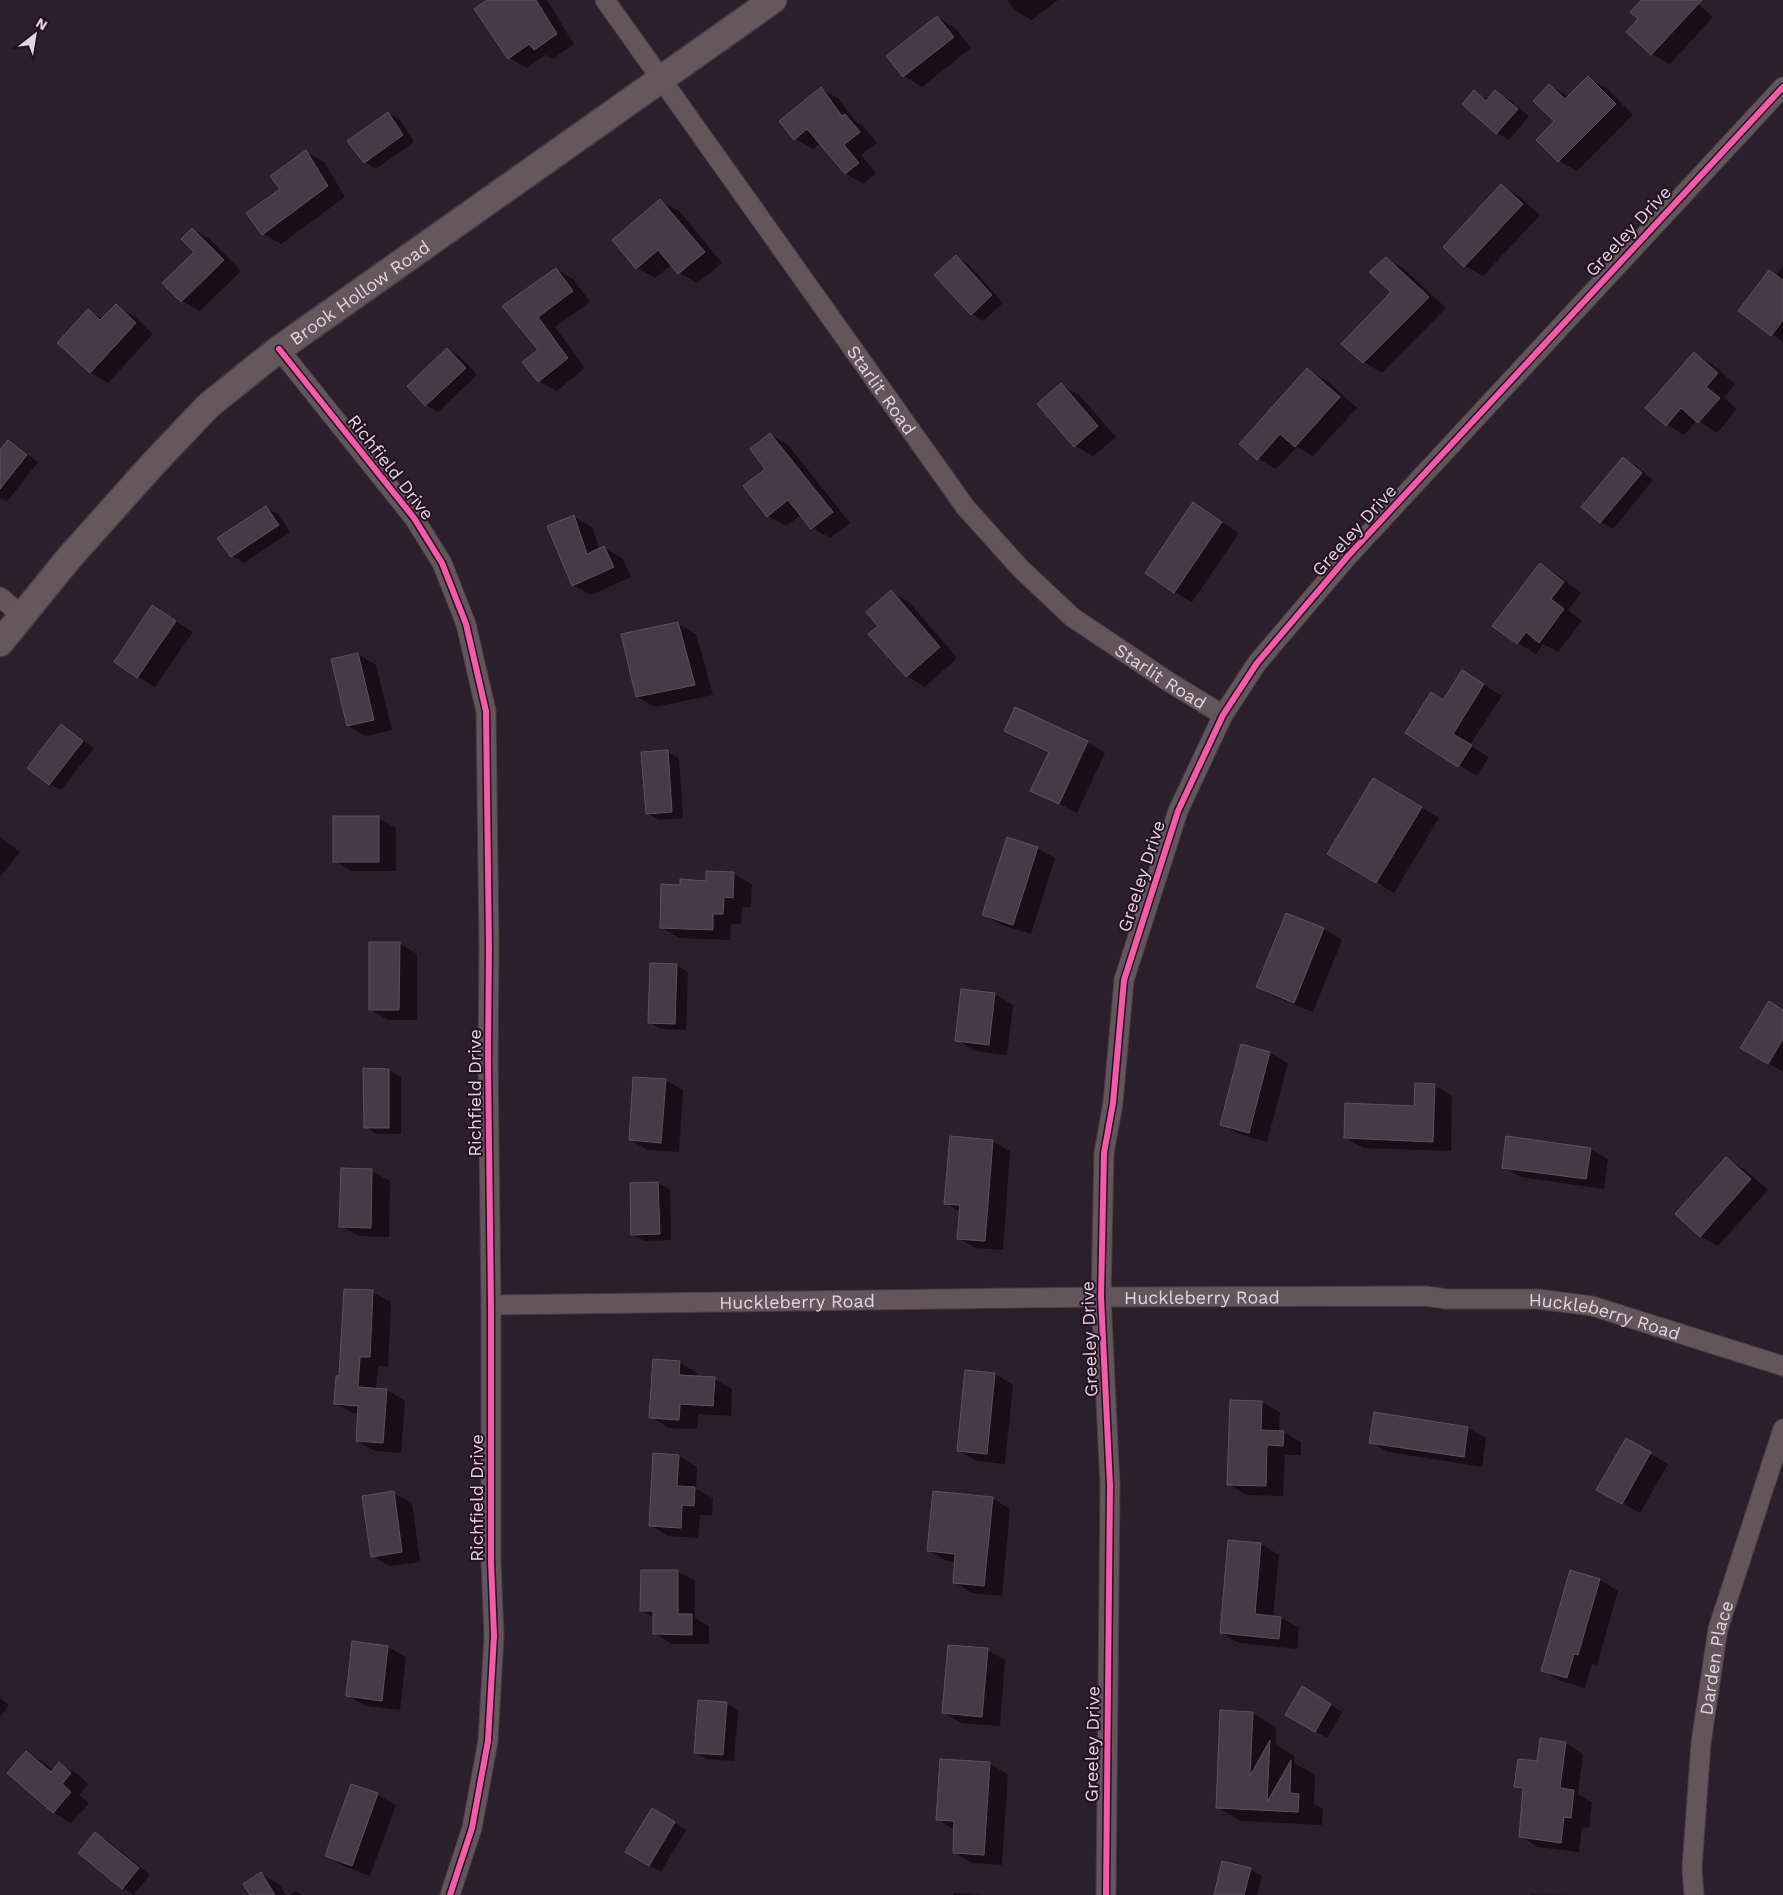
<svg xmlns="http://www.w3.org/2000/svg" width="1783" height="1895" viewBox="0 0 1783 1895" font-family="'Work Sans',sans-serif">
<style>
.shadow{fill:#0007}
.building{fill:#453b45;stroke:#5d525c}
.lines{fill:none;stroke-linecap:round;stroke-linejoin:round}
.street-casing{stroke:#473d47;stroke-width:21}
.secondary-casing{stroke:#473d47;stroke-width:29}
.street{stroke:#63555a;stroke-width:19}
.secondary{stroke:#66575d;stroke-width:26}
.cycleway-casing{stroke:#251024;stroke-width:9}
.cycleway{stroke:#f35aa7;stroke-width:6}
.labels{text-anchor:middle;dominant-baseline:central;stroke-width:4;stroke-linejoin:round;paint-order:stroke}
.street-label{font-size:18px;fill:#e3d4e2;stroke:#251024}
</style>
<rect width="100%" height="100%" fill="#2a1f2a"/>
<g class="shadow">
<polygon points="489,0 547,0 574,44 553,59 545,55 527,68 509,58"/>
<polygon points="1007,0 1058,0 1032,20 1014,10"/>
<polygon points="1643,0 1694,0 1713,17 1670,64 1652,54 1640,19"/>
<polygon points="937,17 955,28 971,48 922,87 904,76 888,56"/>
<polygon points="1588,78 1606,88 1633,115 1577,171 1559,161 1556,121 1550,86 1568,96"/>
<polygon points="821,89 839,99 855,121 863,126 877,143 861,155 876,173 863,184 845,173 821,143 813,149 795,139"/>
<polygon points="1474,92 1488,100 1495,92 1507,98 1529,116 1509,140 1497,133 1463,104"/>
<polygon points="388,113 400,120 414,142 376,169 365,162"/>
<polygon points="306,152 324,162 345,197 281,244 263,234 281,190"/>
<polygon points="1501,186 1519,196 1540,215 1483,276 1465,266"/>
<polygon points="660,201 679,211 722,263 697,283 679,273 672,264 655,278 637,268"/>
<polygon points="193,229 211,240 241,271 200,311 182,301 195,252"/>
<polygon points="956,257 968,264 1003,303 983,321 972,314"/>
<polygon points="1386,258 1404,269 1446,308 1382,373 1364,362 1343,344 1392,292"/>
<polygon points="1783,266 1783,342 1740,311 1776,276"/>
<polygon points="556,269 574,280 590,302 555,327 585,368 557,391 539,381 540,350 504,306"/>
<polygon points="116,306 134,316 153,334 108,383 90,372 88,311 103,319"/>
<polygon points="448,349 459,356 477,375 438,412 426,405 408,386"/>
<polygon points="1694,353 1712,364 1735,384 1724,398 1737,409 1717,433 1697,420 1684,435 1666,424"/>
<polygon points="1308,370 1326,380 1357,408 1313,456 1297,447 1276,469 1258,459"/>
<polygon points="1061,385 1079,395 1116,437 1093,456 1075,446"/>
<polygon points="770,434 788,445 850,523 830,538 812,528 801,515 786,526 768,516 767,469"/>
<polygon points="9,442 38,462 7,502 0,498 0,452"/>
<polygon points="1624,459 1635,465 1653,480 1613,529 1601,522"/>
<polygon points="1194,504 1239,533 1192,602 1174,592"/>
<polygon points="266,508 278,514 290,532 244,563 232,556"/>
<polygon points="574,517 592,527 600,550 604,548 622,558 631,577 591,595 573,585"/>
<polygon points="1540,565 1558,575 1581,593 1568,610 1582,621 1558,652 1543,644 1536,654 1518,643 1494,625"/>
<polygon points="891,592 909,602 957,658 925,687 907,676"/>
<polygon points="153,607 193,632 155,687 138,677"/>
<polygon points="678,624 696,634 713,695 655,707 637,697"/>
<polygon points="358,654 376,665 392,730 366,736 348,726"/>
<polygon points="1480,682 1502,696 1470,745 1489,757 1477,776 1406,733 1444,701"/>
<polygon points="1015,709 1087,742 1105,753 1077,813 1032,790 1049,753 1005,730"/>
<polygon points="62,726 94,748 61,790 49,784"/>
<polygon points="668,752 679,758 683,818 659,820 647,813"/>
<polygon points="1392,790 1439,818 1394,893 1376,882"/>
<polygon points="378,818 396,828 396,871 352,871 334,861"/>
<polygon points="0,837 20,852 0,877"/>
<polygon points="1037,848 1055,858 1031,934 1002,925 984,915"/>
<polygon points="734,874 752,884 751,907 742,907 741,924 731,924 730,940 679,938 661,927 681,886 707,882"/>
<polygon points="1287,914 1324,929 1342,940 1313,1012 1275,997 1257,987"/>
<polygon points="399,943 417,954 417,1020 388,1020 370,1010"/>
<polygon points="676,965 688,972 686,1030 661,1029 649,1022"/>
<polygon points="995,994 1013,1005 1007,1055 975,1051 957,1040"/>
<polygon points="1783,1011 1783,1072 1742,1048"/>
<polygon points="1242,1045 1270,1053 1288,1063 1267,1142 1239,1134 1221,1124"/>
<polygon points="389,1070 401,1077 401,1134 377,1134 365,1127"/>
<polygon points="665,1080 683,1090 679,1152 648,1150 630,1140"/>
<polygon points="1434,1085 1452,1096 1451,1151 1364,1148 1345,1138 1415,1107"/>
<polygon points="992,1141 1010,1151 1003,1250 976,1248 958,1238 960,1212 946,1203"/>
<polygon points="1590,1149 1608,1159 1604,1189 1521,1177 1503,1167"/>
<polygon points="1726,1158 1744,1169 1768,1190 1718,1246 1700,1236"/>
<polygon points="342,1170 372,1171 390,1181 389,1237 359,1236 341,1226"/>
<polygon points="658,1183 670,1190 671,1240 644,1241 632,1234 631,1184"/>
<polygon points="373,1292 391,1302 388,1367 378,1366 376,1389 387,1390 405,1401 401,1453 375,1451 357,1441 359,1414 353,1413 335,1403 340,1377"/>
<polygon points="679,1362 697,1373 697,1377 714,1379 732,1389 731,1416 698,1414 697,1429 669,1428 651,1417"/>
<polygon points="995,1374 1013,1385 1005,1464 977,1461 959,1451"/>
<polygon points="1231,1401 1262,1402 1280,1412 1279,1432 1283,1432 1301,1442 1301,1455 1285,1455 1283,1496 1246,1495 1228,1484"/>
<polygon points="1375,1414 1468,1428 1486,1438 1482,1467 1388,1452 1370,1442"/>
<polygon points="1626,1440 1668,1464 1640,1513 1598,1489"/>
<polygon points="654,1455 679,1456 697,1467 696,1489 713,1498 712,1515 700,1515 698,1538 668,1536 650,1525"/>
<polygon points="393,1493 412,1503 420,1562 390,1566 372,1556"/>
<polygon points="992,1498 1010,1509 1002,1596 972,1593 954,1582 956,1562 947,1561 929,1551"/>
<polygon points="1261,1544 1279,1555 1273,1617 1281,1618 1299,1628 1297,1649 1239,1643 1221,1633"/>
<polygon points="677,1571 695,1581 695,1618 709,1626 709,1644 672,1644 654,1633 654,1618 642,1611"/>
<polygon points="1571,1572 1600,1580 1618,1591 1597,1665 1592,1664 1585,1688 1561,1681 1543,1671"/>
<polygon points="354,1643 388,1647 406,1657 400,1710 366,1706 348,1696"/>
<polygon points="987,1650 1005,1660 1000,1726 962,1723 944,1713"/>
<polygon points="1302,1688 1342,1712 1327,1738 1287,1715"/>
<polygon points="0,1698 9,1705 0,1717"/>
<polygon points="726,1703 738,1710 734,1761 707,1759 695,1752"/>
<polygon points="1252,1713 1276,1727 1276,1745 1294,1756 1294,1763 1315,1775 1314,1804 1323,1809 1322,1825 1241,1821 1217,1807"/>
<polygon points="1565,1743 1583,1754 1578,1794 1592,1802 1589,1828 1582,1827 1579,1852 1538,1847 1520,1836 1524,1791 1516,1786 1538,1763"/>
<polygon points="27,1752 45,1763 54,1771 60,1764 78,1774 88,1784 79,1795 89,1803 71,1823 53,1812"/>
<polygon points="990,1764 1008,1774 1002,1865 972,1863 954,1852 955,1830 937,1819"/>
<polygon points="352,1785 378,1795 396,1805 370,1876 344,1866 326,1856"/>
<polygon points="652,1810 686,1830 661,1872 627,1852"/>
<polygon points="95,1834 107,1840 150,1875 134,1895 123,1888"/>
<polygon points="1250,1869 1262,1876 1257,1895 1215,1895"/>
<polygon points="261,1874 279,1884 286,1895 252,1895"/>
<polygon points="296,1891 303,1895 290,1895"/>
<polygon points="953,1893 983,1895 953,1895"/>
<polygon points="1531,1894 1569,1895 1531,1895"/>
</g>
<g class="building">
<polygon points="487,0 536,0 557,34 534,50 529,44 508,59 474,9"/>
<polygon points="1641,0 1702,0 1651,55 1626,32 1638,19 1630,12"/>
<polygon points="937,16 954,37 903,77 886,56"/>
<polygon points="1588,76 1616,104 1558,162 1536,140 1554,121 1533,101 1549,84 1565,99"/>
<polygon points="821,87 842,116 845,114 860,132 844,145 859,163 845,174 807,129 794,140 779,121"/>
<polygon points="1474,90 1486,101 1495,90 1518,109 1496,134 1462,104"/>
<polygon points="388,112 403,135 364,163 347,141"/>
<polygon points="306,150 328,186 262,235 246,213 280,189 270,176"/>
<polygon points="1501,184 1523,204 1464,267 1443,247"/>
<polygon points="660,199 705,252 678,274 658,250 636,269 612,240"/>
<polygon points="192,228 224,260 181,302 162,283 194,252 181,239"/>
<polygon points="956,255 992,295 971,315 934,275"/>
<polygon points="1386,257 1429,297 1363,363 1341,344 1391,292 1369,272"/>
<polygon points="556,268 573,291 538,317 568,358 538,382 522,362 538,350 502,306"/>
<polygon points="1769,270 1783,280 1783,320 1771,336 1738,311"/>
<polygon points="116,304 136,323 90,373 57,343 88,309 100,320"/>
<polygon points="447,348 466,368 425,406 407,386"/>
<polygon points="1694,352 1718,373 1706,387 1720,398 1698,423 1681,408 1666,426 1645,408"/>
<polygon points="1307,368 1340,397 1295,447 1280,434 1257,460 1239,444"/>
<polygon points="1061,383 1098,426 1074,447 1037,404"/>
<polygon points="770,433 833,512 811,529 788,500 767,517 743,486 765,469 750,449"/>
<polygon points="8,440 27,455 0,489 0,450"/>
<polygon points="1623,457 1642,473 1600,523 1581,507"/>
<polygon points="1193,502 1222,522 1174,593 1145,573"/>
<polygon points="266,506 279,525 231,557 217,538"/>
<polygon points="574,515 587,554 604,546 614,567 572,586 547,526"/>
<polygon points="1540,563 1564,582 1551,599 1564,609 1539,643 1526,632 1517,644 1492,626"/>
<polygon points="891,590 940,647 906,677 868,634 878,626 866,612"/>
<polygon points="152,605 176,621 137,678 114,662"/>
<polygon points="678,622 695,685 636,697 621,634"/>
<polygon points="358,653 374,720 347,726 331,659"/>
<polygon points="1462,670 1484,684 1453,734 1472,745 1458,767 1405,733 1431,692 1443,700"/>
<polygon points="1015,707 1088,741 1059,804 1030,791 1049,752 1004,731"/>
<polygon points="61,724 83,741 49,785 27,768"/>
<polygon points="668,750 672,812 646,814 641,752"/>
<polygon points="1373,778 1422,807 1376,883 1327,854"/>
<rect x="333" y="816" width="46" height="46"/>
<polygon points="1007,837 1038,847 1013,925 982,915"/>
<polygon points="706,871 734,872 733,898 724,897 723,914 713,914 713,930 660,928 661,884 680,885 680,879 706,881"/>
<polygon points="1286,913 1324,928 1294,1003 1256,987"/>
<polygon points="369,942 400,942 399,1010 369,1010"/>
<polygon points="650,963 677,964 675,1024 648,1023"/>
<polygon points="961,989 995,993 989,1045 955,1041"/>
<polygon points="1769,1001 1783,1010 1783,1039 1768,1064 1740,1048"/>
<polygon points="1241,1044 1270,1052 1249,1133 1220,1125"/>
<polygon points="363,1068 389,1069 389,1128 364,1128"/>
<polygon points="633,1077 666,1079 661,1143 629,1140"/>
<polygon points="1415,1083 1435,1084 1433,1142 1344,1138 1345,1103 1414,1106"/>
<polygon points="950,1136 993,1140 985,1241 957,1239 960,1205 944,1204"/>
<polygon points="1506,1136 1591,1148 1586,1179 1502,1168"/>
<polygon points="1726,1157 1751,1179 1700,1237 1675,1214"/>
<polygon points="341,1168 372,1169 371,1228 339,1227"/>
<polygon points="658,1182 660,1234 631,1235 630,1183"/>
<polygon points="344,1289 373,1290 370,1357 360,1357 358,1387 387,1389 383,1443 356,1441 358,1406 334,1404 336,1376 339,1376"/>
<polygon points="653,1359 680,1361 679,1375 715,1377 713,1406 680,1404 679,1420 649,1418"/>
<polygon points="965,1370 995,1373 987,1454 957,1451"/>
<polygon points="1230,1400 1262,1401 1261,1430 1284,1431 1283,1446 1267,1445 1266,1486 1227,1485"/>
<polygon points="1374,1412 1468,1427 1464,1457 1369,1443"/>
<polygon points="1626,1438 1651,1452 1622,1504 1596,1490"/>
<polygon points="653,1453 679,1455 677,1486 695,1487 694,1506 682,1505 681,1528 649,1526"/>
<polygon points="394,1491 402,1552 371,1557 362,1496"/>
<polygon points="933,1491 993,1497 984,1586 953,1583 955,1554 927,1551"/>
<polygon points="1228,1540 1261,1543 1255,1614 1281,1617 1279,1639 1220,1633"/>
<polygon points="641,1570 678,1570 678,1614 692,1614 692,1635 653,1634 653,1611 640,1611"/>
<polygon points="1570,1570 1600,1579 1578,1655 1574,1654 1567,1678 1541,1671"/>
<polygon points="352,1641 388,1646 382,1701 346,1696"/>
<polygon points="948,1645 988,1648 982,1717 942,1713"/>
<polygon points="1302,1686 1331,1704 1315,1732 1285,1715"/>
<polygon points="698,1700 727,1702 723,1755 694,1753"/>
<polygon points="1220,1710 1253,1712 1250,1776 1270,1740 1267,1802 1291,1760 1290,1793 1299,1794 1298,1812 1216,1808"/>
<polygon points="1540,1738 1566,1742 1560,1788 1574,1790 1571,1818 1564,1817 1561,1843 1519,1837 1523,1788 1514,1787 1518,1759 1537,1761"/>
<polygon points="26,1751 51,1772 59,1762 71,1773 62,1784 71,1792 53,1813 7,1773"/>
<polygon points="940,1759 990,1762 984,1855 953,1853 954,1821 936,1820"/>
<polygon points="351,1784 378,1793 352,1866 325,1856"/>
<polygon points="652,1808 675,1822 649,1866 625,1852"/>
<polygon points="95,1832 139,1868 122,1889 78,1853"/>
<polygon points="1222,1861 1251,1868 1244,1895 1214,1895"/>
<polygon points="261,1872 275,1895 250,1895 243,1884"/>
</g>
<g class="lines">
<g class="street-casing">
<g id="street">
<path id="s1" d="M 605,0 L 966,508 L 1021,569 L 1072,617 L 1169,682 L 1223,715"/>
<polyline points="279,349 414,518 442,563 466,624 486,711 489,947 488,1059 491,1305 491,1561 494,1636 488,1741 472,1828 450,1895"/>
<polyline points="0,597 22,616"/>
<path id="s2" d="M 491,1305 L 1101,1297 L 1426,1296 L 1446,1299 L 1538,1299 L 1592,1306 L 1783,1366"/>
<polyline points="1106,1895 1110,1485 1101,1297 1104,1153 1113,1103 1124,980 1178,811 1223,715 1257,663 1348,556 1783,87"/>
<path id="s3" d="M 1694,1895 L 1692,1868 L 1701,1743 L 1718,1629 L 1783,1429"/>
</g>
</g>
<g class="secondary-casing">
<g id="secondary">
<path id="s4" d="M 0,643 L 69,558 L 153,464 L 208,406 L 279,349 L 773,0"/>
</g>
</g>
<use href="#street" class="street"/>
<use href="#secondary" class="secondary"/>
<g class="cycleway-casing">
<g id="cycleway">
<polyline points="279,349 414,518 442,563 466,624 486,711 489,947 488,1059 491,1305 491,1561 494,1636 488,1741 472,1828 450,1895"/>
<polyline points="1106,1895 1110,1485 1101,1297 1104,1153 1113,1103 1124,980 1178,811 1223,715 1257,663 1348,556 1783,87"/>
</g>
</g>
<use href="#cycleway" class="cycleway"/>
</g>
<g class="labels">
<g class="street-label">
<text transform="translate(1628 231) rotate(-47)">Greeley Drive</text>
<text stroke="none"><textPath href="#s4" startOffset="505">Brook Hollow Road</textPath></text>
<text stroke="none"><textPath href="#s1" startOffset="478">Starlit Road</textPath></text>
<text transform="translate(391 467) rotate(52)">Richfield Drive</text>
<text transform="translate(1354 530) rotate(-48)">Greeley Drive</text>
<text stroke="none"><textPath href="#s1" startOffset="882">Starlit Road</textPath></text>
<text transform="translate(1141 876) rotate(-72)">Greeley Drive</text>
<text transform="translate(474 1093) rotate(-90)">Richfield Drive</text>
<text stroke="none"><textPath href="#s2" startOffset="711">Huckleberry Road</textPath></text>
<text stroke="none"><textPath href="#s2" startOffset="306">Huckleberry Road</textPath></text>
<text stroke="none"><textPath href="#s2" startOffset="1116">Huckleberry Road</textPath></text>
<text transform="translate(1089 1339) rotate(-92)">Greeley Drive</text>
<text transform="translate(476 1498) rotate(-90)">Richfield Drive</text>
<text stroke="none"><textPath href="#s3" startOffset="239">Darden Place</textPath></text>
<text transform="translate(1092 1744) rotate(-89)">Greeley Drive</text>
</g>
</g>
<g transform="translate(35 35) rotate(31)" stroke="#251024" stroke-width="4" paint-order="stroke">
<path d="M0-4L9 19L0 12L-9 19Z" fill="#e3d4e2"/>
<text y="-8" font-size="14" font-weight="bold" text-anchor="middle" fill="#e3d4e2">N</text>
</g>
</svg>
